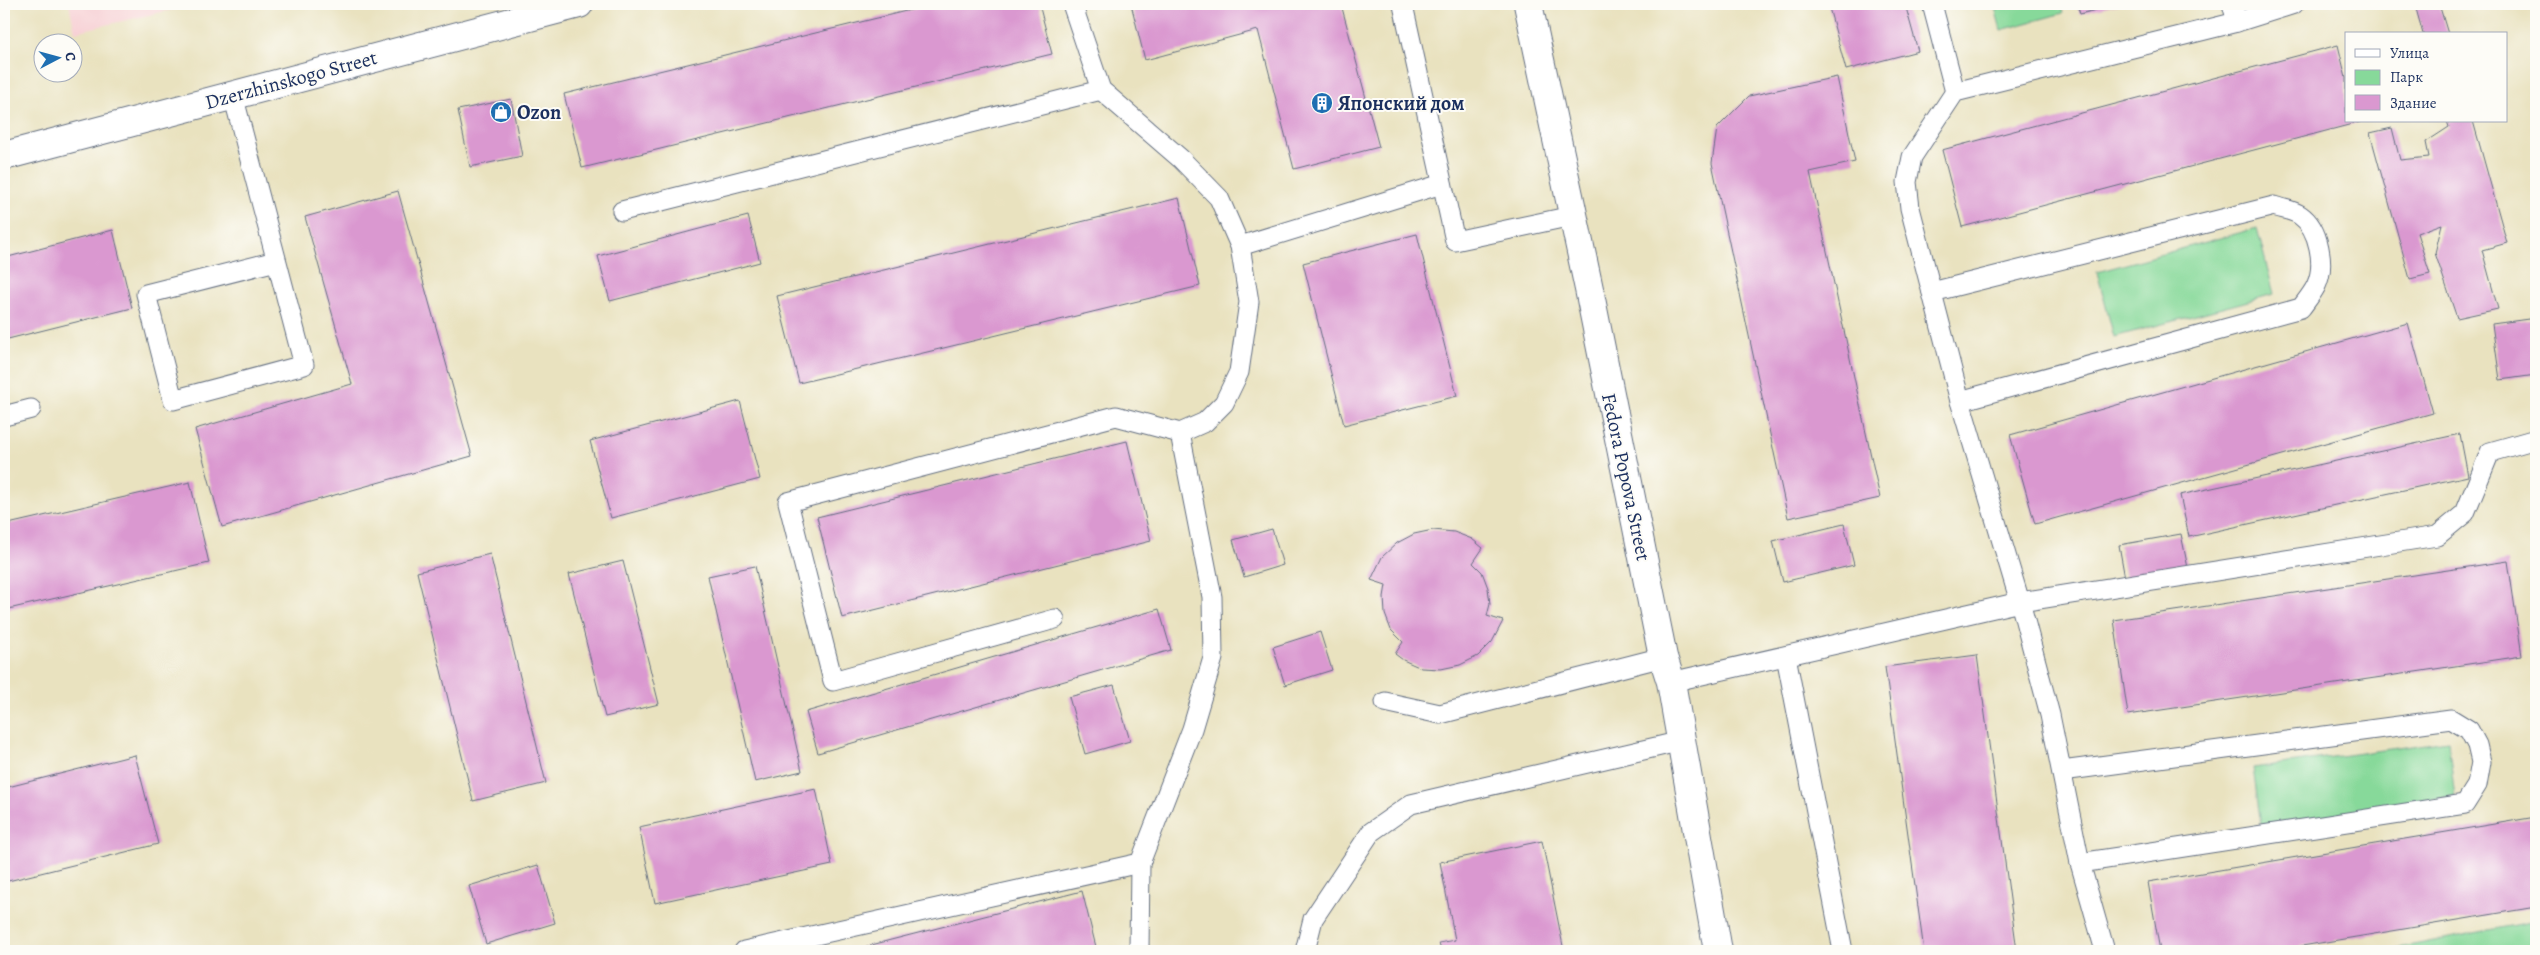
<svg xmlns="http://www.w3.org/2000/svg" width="2540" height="955" viewBox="0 0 2540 955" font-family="Alegreya,serif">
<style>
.built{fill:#f7cfd4}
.green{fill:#87d99a;stroke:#51847c}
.building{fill:#da98d0}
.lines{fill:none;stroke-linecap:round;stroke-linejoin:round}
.service-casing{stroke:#636e80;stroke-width:21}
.tertiary-casing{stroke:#636e80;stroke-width:30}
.primary-casing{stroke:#636e80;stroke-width:30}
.service{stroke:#fff;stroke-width:19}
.tertiary{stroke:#fff;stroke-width:28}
.primary{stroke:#fff;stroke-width:28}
.labels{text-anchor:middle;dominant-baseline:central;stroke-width:4;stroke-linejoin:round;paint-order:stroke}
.street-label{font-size:20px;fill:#1b2f5e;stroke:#fdfcf7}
.poi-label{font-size:20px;font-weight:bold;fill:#1b2f5e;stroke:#fdfcf7;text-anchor:start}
</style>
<rect width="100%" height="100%" fill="#fdfcf7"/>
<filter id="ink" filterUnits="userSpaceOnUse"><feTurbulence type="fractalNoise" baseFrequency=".02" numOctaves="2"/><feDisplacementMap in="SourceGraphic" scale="10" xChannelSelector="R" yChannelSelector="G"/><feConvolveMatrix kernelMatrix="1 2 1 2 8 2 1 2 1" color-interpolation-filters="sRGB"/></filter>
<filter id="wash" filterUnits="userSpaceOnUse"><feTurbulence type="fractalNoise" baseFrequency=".0096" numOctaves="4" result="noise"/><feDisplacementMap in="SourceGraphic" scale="20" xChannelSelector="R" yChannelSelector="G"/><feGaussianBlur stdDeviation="1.12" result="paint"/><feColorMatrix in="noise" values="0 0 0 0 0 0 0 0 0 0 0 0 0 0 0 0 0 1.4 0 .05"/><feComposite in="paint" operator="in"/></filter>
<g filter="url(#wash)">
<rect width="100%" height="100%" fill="#e9e2bf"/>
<polygon class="built" points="69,4 197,4 75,32"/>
<g class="green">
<polygon points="1994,4 2060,4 2063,13 2001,30"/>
<polygon points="2257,228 2274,294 2114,337 2097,272"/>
<polygon points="2448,741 2455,797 2261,825 2253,768"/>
<polygon points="2530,922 2536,951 2383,951"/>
</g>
<g id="blocks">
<g class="building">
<polygon points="935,4 1039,4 1052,54 582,168 564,94"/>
<polygon points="1131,4 1341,4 1379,147 1294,169 1258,30 1145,60"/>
<polygon points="1828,4 1905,4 1918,51 1846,70"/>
<polygon points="2077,4 2119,4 2080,14"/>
<polygon points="2439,4 2448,34 2423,34 2415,5"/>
<polygon points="2338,45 2346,78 2346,121 2360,122 1962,227 1942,150"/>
<polygon points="1837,77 1855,162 1810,172 1880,498 1788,518 1712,163 1717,128 1749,96"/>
<polygon points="511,99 522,156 470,167 458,110"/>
<polygon points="2447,121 2473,121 2507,243 2482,250 2498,309 2457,318 2435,253 2442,224 2417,233 2430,274 2410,279 2370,133 2392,128 2400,160 2429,157 2426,142 2449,127"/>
<polygon points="398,191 472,456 222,527 195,429 352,384 305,217"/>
<polygon points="1179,198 1200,286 799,383 777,296"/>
<polygon points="748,216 760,262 610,301 598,256"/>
<polygon points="113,230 132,308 4,340 4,258"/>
<polygon points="1417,234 1457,396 1344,425 1303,263"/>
<polygon points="2536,318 2536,375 2500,380 2492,324"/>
<polygon points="2408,323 2433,413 2035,524 2010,435"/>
<polygon points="740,401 760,479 611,518 590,441"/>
<polygon points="2460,434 2468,476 2189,537 2180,495"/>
<polygon points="1127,441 1151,541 842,618 817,517"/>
<polygon points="190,482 209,563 4,610 4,525"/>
<polygon points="1844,524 1854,565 1783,582 1773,541"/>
<polygon points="1272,529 1283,565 1244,577 1233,540"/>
<polygon points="1433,530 1454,532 1472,539 1483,548 1473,563 1482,572 1488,588 1490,604 1487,616 1503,621 1492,642 1478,656 1460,665 1441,669 1421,668 1403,660 1395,654 1403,642 1391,630 1385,614 1384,597 1386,585 1371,580 1382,557 1397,543 1414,534"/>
<polygon points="2181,534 2189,573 2126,584 2119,545"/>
<polygon points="490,554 546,783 473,801 417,572"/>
<polygon points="623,561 659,704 605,717 569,574"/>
<polygon points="2508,561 2522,656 2128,715 2114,620"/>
<polygon points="755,566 802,771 755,782 708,576"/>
<polygon points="1159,609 1171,650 818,753 806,712"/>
<polygon points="1320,632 1332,670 1285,685 1273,647"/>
<polygon points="1977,655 2017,951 1924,951 1885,667"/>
<polygon points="1114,685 1130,741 1085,754 1069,697"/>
<polygon points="135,755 158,844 4,882 4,788"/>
<polygon points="816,789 832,865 655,903 639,827"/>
<polygon points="2536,817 2536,907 2272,951 2160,951 2148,882"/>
<polygon points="1542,841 1564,951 1441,951 1439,943 1455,940 1440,862"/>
<polygon points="538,865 555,923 486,944 469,886"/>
<polygon points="1082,891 1097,951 848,951"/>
</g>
</g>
</g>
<g filter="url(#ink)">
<use href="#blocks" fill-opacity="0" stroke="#636e80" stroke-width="1"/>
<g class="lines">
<g class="service-casing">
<g id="service">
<polyline points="1932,4 1955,92"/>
<polyline points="2232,4 2237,22"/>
<polyline points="2294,4 2237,22 1955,92 1912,157 1907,182 1910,208 1960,401 2020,602 2437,536 2465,513 2490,452 2536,439"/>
<polyline points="1403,5 1455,241 1572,216"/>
<polyline points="233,95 304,365 173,400 146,294 276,261"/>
<polyline points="622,211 1101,90"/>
<polyline points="1240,246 1442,184"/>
<path d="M 1932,292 L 2274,206 C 2282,209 2293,210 2300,215 C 2319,228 2326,265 2316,286 C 2312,294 2306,301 2301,308 L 1960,401"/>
<polyline points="4,416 31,409"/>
<polyline points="1055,619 833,681 788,502 1116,416 1180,433 1205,422 1224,403 1239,372 1249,302 1240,246 1219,198 1181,159 1101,90 1072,4"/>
<polyline points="1786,656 1843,951"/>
<polyline points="1671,682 2020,602 2050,715 2080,863 2105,951"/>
<polyline points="1385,702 1440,714 1663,657"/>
<polyline points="2062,771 2451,719 2469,730 2477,745 2481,762 2477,785 2465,804 2080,863"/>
<polyline points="744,951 1140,863 1192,729 1213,658 1212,597 1180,433"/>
<polyline points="1139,951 1140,863"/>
<polyline points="1305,951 1313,919 1371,832 1411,804 1682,741"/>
</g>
</g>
<g class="tertiary-casing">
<polyline id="tertiary" points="1528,4 1589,289 1663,657 1671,682 1718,951"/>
</g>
<g class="primary-casing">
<polyline id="primary" points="4,156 579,4"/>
</g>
<use href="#service" class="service"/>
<use href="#tertiary" class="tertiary"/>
<use href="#primary" class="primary"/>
</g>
</g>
<defs>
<g id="building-disc" transform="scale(1.125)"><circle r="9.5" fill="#1f6fb2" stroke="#fdfcf7"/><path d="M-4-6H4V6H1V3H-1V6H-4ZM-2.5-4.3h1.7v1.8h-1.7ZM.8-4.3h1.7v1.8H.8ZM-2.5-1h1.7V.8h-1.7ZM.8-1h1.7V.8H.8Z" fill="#fff"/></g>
<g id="shop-disc" transform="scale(1.125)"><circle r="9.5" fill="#1f6fb2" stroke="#fdfcf7"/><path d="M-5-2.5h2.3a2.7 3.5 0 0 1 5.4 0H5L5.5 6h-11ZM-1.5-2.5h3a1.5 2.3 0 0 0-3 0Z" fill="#fff"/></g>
</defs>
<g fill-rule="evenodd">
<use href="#building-disc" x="1322" y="103"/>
<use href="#shop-disc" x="501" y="112"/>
</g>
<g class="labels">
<g class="street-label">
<text transform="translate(291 80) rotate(-15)">Dzerzhinskogo Street</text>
<text transform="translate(1626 477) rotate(78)">Fedora Popova Street</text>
</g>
<g class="poi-label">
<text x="1338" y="103">Японский дом</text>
<text x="517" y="112">Ozon</text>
</g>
</g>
<rect width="2540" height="955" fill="none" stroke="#fdfcf7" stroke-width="20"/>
<rect x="2345" y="32" width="162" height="90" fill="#fdfcf7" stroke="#a3aaba"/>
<rect x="2355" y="49" width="25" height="8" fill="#ffffff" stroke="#a3aaba"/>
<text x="2390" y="58" font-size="15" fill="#1b2f5e">Улица</text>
<rect x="2355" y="70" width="25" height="15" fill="#87d99a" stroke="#a3aaba"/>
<text x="2390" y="82" font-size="15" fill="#1b2f5e">Парк</text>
<rect x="2355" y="95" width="25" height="15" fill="#da98d0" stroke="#a3aaba"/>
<text x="2390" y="108" font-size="15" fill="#1b2f5e">Здание</text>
<g transform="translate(58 58) rotate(84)"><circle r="24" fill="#fdfcf7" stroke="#a3aaba"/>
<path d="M0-4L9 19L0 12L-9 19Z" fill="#1f6fb2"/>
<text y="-8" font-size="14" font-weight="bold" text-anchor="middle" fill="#1b2f5e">С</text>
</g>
</svg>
